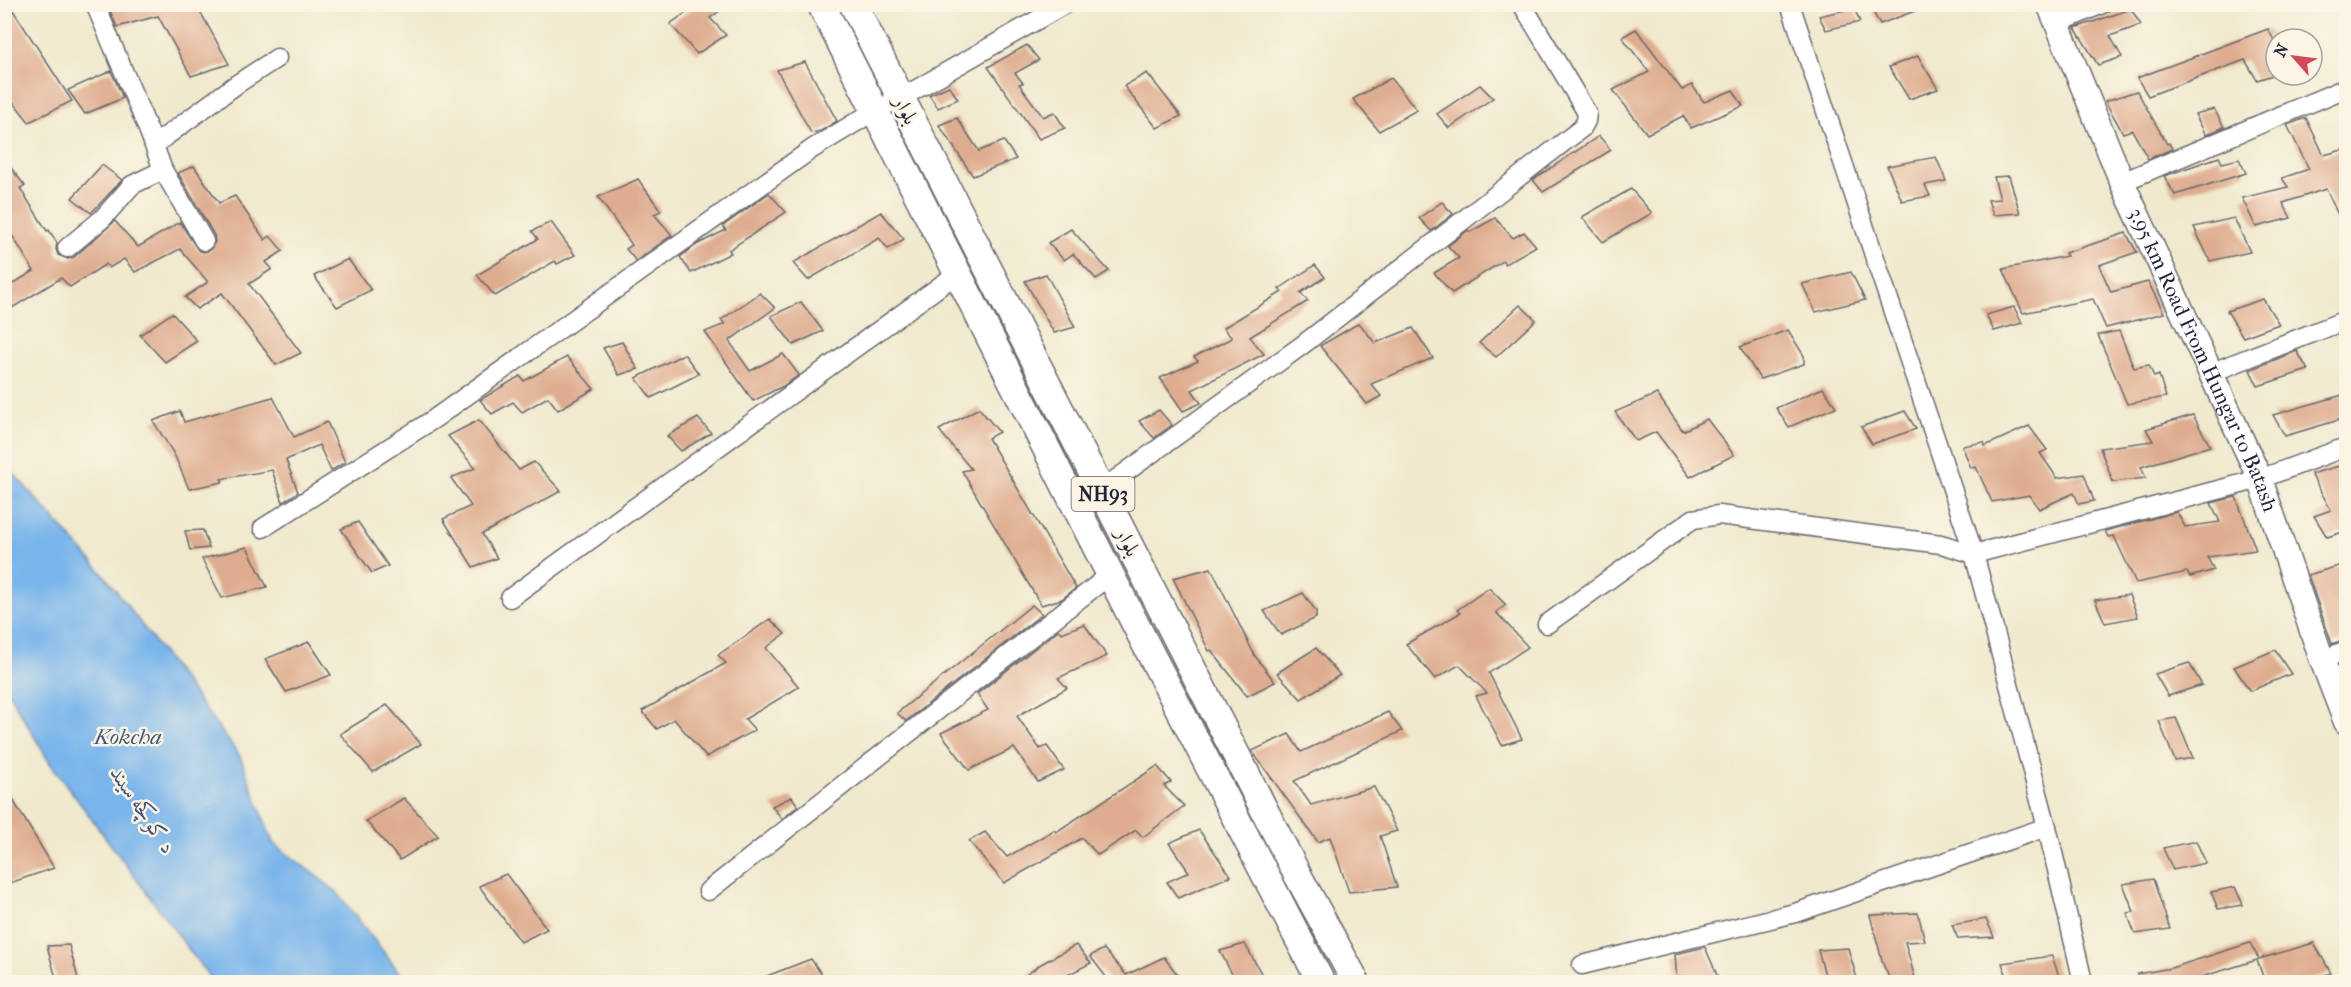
<svg xmlns="http://www.w3.org/2000/svg" width="2351" height="987" viewBox="0 0 2351 987" font-family="'IM FELL French Canon',Amiri,serif">
<style>
.water{fill:#79b5eb;stroke:#4e6c93;stroke-width:1.5}
.building{fill:#deac8e}
.lines{fill:none;stroke-linecap:round;stroke-linejoin:round}
.street-casing{stroke:#6a686e;stroke-width:21}
.secondary-casing{stroke:#6a686e;stroke-width:27}
.primary-casing{stroke:#6a686e;stroke-width:30}
.street{stroke:#fff;stroke-width:18}
.secondary{stroke:#fff;stroke-width:24}
.primary{stroke:#fff;stroke-width:27}
.labels{text-anchor:middle;dominant-baseline:central;stroke-width:5;stroke-linejoin:round;paint-order:stroke}
.shield{fill:#fcf5e5;stroke:#63616e;stroke-width:1.5}
.shield-label{font-size:20px;font-weight:bold;fill:#22223b}
.street-label{font-size:21px;fill:#22223b;stroke:#fcf5e5}
.water-label{font-size:22px;font-style:italic;fill:#405579;stroke:#fcf5e5}
</style>
<rect width="100%" height="100%" fill="#fcf5e5"/>
<filter id="ink" filterUnits="userSpaceOnUse"><feTurbulence type="fractalNoise" baseFrequency=".0167" numOctaves="2"/><feDisplacementMap in="SourceGraphic" scale="12" xChannelSelector="R" yChannelSelector="G"/><feConvolveMatrix kernelMatrix="1 2 1 2 8 2 1 2 1" color-interpolation-filters="sRGB"/></filter>
<filter id="wash" filterUnits="userSpaceOnUse"><feTurbulence type="fractalNoise" baseFrequency=".008" numOctaves="4" result="noise"/><feDisplacementMap in="SourceGraphic" scale="24" xChannelSelector="R" yChannelSelector="G"/><feGaussianBlur stdDeviation="1.35" result="paint"/><feColorMatrix in="noise" values="0 0 0 0 0 0 0 0 0 0 0 0 0 0 0 0 0 1.4 0 .05"/><feComposite in="paint" operator="in"/></filter>
<g filter="url(#wash)">
<rect width="100%" height="100%" fill="#f0e9ce"/>
<polygon class="water" points="5,464 106,577 240,756 273,843 336,891 407,982 213,982 50,763 5,687"/>
<g id="blocks">
<g class="building">
<polygon points="4,4 9,4 72,101 29,122 4,90"/>
<polygon points="107,4 196,4 229,64 191,76 158,16 117,27"/>
<polygon points="699,4 729,4 710,18 726,35 697,54 670,24"/>
<polygon points="1868,4 1927,4 1928,6 1880,24"/>
<polygon points="1854,8 1860,22 1826,30 1819,16"/>
<polygon points="2131,9 2141,25 2110,36 2122,57 2098,65 2075,28"/>
<polygon points="1636,29 1682,90 1692,85 1704,102 1733,90 1743,106 1691,128 1683,116 1647,134 1613,90 1649,72 1622,37"/>
<polygon points="2268,29 2276,44 2276,74 2257,80 2245,60 2148,96 2137,78"/>
<polygon points="1027,45 1039,60 1015,73 1023,83 1019,84 1043,117 1054,112 1065,128 1039,139 988,67"/>
<polygon points="1918,56 1938,89 1909,99 1889,67"/>
<polygon points="805,62 837,121 821,131 811,133 777,70"/>
<polygon points="111,71 123,98 85,114 68,90"/>
<polygon points="1147,73 1181,116 1157,128 1124,86"/>
<polygon points="1391,78 1417,110 1379,131 1353,99"/>
<polygon points="1480,85 1493,98 1449,128 1437,114"/>
<polygon points="949,86 958,99 938,108 929,95"/>
<polygon points="2137,91 2167,144 2169,143 2172,149 2148,159 2132,130 2123,133 2105,101"/>
<polygon points="2214,109 2224,127 2206,135 2195,114"/>
<polygon points="957,118 979,151 1004,141 1016,159 973,176 939,125"/>
<polygon points="2306,118 2324,155 2346,149 2346,232 2326,189 2283,203 2291,218 2256,227 2242,198 2288,187 2282,178 2309,169 2287,125"/>
<polygon points="1599,136 1611,150 1543,192 1533,180"/>
<polygon points="1936,157 1946,181 1925,185 1930,196 1902,201 1887,166"/>
<polygon points="2219,157 2222,163 2239,159 2246,173 2175,195 2164,176"/>
<polygon points="4,159 25,186 20,188 47,231 49,230 57,243 56,249 58,255 68,259 74,257 115,221 138,247 180,222 198,250 203,252 210,250 215,242 214,235 178,173 194,166 219,203 235,196 265,240 270,236 283,251 266,262 272,269 249,284 301,353 276,365 222,293 197,309 185,297 208,282 180,249 135,272 124,259 109,268 106,264 70,287 61,278 4,313 4,289 34,271 4,222"/>
<polygon points="102,165 122,180 91,213 72,198"/>
<polygon points="2009,176 2020,213 1993,215 1988,200 2000,199 1994,177"/>
<polygon points="638,179 661,211 654,214 672,235 636,261 626,249 632,245 598,197"/>
<polygon points="1631,189 1652,213 1603,242 1582,217"/>
<polygon points="769,193 786,212 729,250 731,253 691,273 680,257 698,244 726,230 723,226"/>
<polygon points="1442,202 1453,214 1431,231 1419,218"/>
<polygon points="881,212 904,239 888,249 879,238 808,280 793,263"/>
<polygon points="1495,218 1513,238 1524,232 1536,246 1505,264 1503,261 1452,293 1434,273 1459,258 1448,246 1468,230 1470,232"/>
<polygon points="2234,218 2250,252 2210,261 2194,227"/>
<polygon points="551,222 575,255 557,264 555,261 495,296 477,275 538,239 532,231"/>
<polygon points="1071,229 1109,271 1096,279 1073,254 1064,260 1048,243"/>
<polygon points="2126,233 2137,252 2099,265 2111,292 2148,282 2164,313 2106,328 2093,299 2023,313 2003,269 2067,256 2065,253"/>
<polygon points="348,259 371,290 337,307 314,276"/>
<polygon points="1315,265 1325,277 1300,293 1308,301 1250,337 1264,354 1192,390 1201,403 1183,411 1160,378 1198,361 1194,357 1232,338 1223,328 1282,292 1279,289"/>
<polygon points="1851,272 1865,300 1816,312 1802,284"/>
<polygon points="1046,274 1075,327 1054,333 1025,281"/>
<polygon points="760,293 775,308 729,341 750,371 783,354 799,375 783,386 753,401 705,332 725,324 721,320"/>
<polygon points="2263,299 2279,324 2243,337 2227,311"/>
<polygon points="801,302 823,331 793,345 771,316"/>
<polygon points="1520,305 1536,320 1496,357 1479,343"/>
<polygon points="2014,307 2022,323 1994,331 1986,315"/>
<polygon points="172,313 197,341 165,362 140,335"/>
<polygon points="1359,323 1375,343 1413,328 1433,358 1371,384 1381,396 1367,404 1320,346"/>
<polygon points="1788,330 1804,356 1804,364 1760,379 1740,347"/>
<polygon points="2119,331 2134,368 2149,365 2154,377 2159,375 2166,397 2127,404 2098,335"/>
<polygon points="622,342 638,369 619,375 603,348"/>
<polygon points="2297,351 2308,370 2258,386 2250,370"/>
<polygon points="684,354 699,374 651,398 636,378"/>
<polygon points="567,357 594,389 558,410 548,397 522,412 513,402 492,414 480,400 520,376 524,381"/>
<polygon points="1823,388 1836,407 1789,427 1776,408"/>
<polygon points="1657,394 1683,431 1707,419 1734,455 1690,477 1656,432 1636,441 1615,412"/>
<polygon points="2346,394 2346,418 2285,436 2273,415"/>
<polygon points="273,397 294,437 327,422 345,462 331,471 319,445 286,460 298,492 283,502 272,470 221,479 223,482 189,489 174,454 153,421 180,411 184,422"/>
<polygon points="979,408 999,432 988,438 1076,588 1062,599 1041,605 962,471 971,469 939,430"/>
<polygon points="1159,410 1172,425 1154,438 1139,421"/>
<polygon points="1905,411 1916,429 1872,444 1861,427"/>
<polygon points="2193,415 2210,446 2141,467 2146,478 2113,482 2100,448 2153,441 2146,429"/>
<polygon points="698,418 711,433 681,451 667,436"/>
<polygon points="479,420 519,470 534,462 561,491 482,534 497,558 473,567 443,519 471,506 451,478 475,468 448,436"/>
<polygon points="2029,426 2047,450 2040,453 2057,478 2084,474 2094,501 2079,504 2074,493 2039,509 2029,495 1992,502 1976,467 1971,468 1962,446 1984,442 1985,446"/>
<polygon points="2346,464 2346,538 2343,532 2327,537 2314,516 2331,510 2311,474"/>
<polygon points="2236,497 2256,550 2207,557 2214,570 2190,577 2187,572 2136,583 2114,536 2108,537 2105,531 2177,512 2185,527 2220,522 2211,503"/>
<polygon points="358,522 388,566 372,573 341,529"/>
<polygon points="203,530 209,548 190,550 185,531"/>
<polygon points="247,547 267,587 222,598 202,559"/>
<polygon points="2342,565 2346,573 2346,639 2332,644 2308,575"/>
<polygon points="1211,568 1255,656 1275,682 1247,696 1211,650 1209,651 1173,578"/>
<polygon points="1489,588 1506,605 1496,612 1528,647 1489,673 1522,739 1502,745 1476,696 1487,693 1459,665 1435,679 1406,644 1460,613 1457,610"/>
<polygon points="1303,593 1316,611 1316,618 1281,635 1264,611"/>
<polygon points="2129,595 2138,617 2105,623 2095,600"/>
<polygon points="1032,605 1042,614 906,721 897,713"/>
<polygon points="770,619 785,634 766,648 799,687 745,719 755,730 706,757 674,719 657,729 642,711 726,663 718,655"/>
<polygon points="1084,624 1107,656 1058,678 1067,688 1017,716 1040,749 1047,746 1064,770 1038,782 1014,748 969,770 941,733 988,710 977,694 1058,630 1062,633"/>
<polygon points="309,642 331,675 286,692 265,659"/>
<polygon points="1316,648 1340,675 1301,699 1277,673"/>
<polygon points="2275,650 2291,674 2250,691 2234,667"/>
<polygon points="2189,663 2202,685 2168,696 2155,674"/>
<polygon points="387,705 421,744 373,772 340,734"/>
<polygon points="1388,712 1402,731 1294,781 1311,805 1374,787 1397,831 1380,836 1397,887 1349,892 1330,837 1318,842 1252,751 1289,734 1301,752"/>
<polygon points="2176,718 2193,758 2175,761 2159,721"/>
<polygon points="1157,766 1171,782 1164,786 1184,806 1143,837 1136,830 1098,855 1082,838 1004,883 969,841 985,832 1007,857 1054,830 1056,832"/>
<polygon points="4,785 54,868 4,885"/>
<polygon points="792,797 798,806 782,819 772,806"/>
<polygon points="404,798 438,836 400,860 366,821"/>
<polygon points="1199,830 1231,876 1178,898 1167,882 1189,872 1169,843"/>
<polygon points="2196,841 2206,863 2173,870 2163,848"/>
<polygon points="506,874 547,929 521,942 479,886"/>
<polygon points="2153,879 2170,929 2135,934 2127,913 2134,912 2123,884"/>
<polygon points="2235,887 2243,905 2218,909 2211,892"/>
<polygon points="1918,913 1925,941 1905,942 1916,982 1891,982 1883,964 1870,915"/>
<polygon points="1986,919 1994,937 1958,939 1952,925"/>
<polygon points="2250,943 2259,959 2314,943 2331,973 2299,982 2265,982 2257,960 2185,982 2138,982 2137,974 2171,968"/>
<polygon points="1245,944 1266,982 1236,982 1220,951"/>
<polygon points="69,945 79,982 57,982 47,946"/>
<polygon points="1076,945 1091,963 1054,982 1017,982 1041,964"/>
<polygon points="1705,947 1720,982 1677,982 1675,954"/>
<polygon points="1848,948 1858,982 1827,982 1818,950"/>
<polygon points="1104,949 1126,975 1164,957 1183,982 1110,982 1090,956"/>
<polygon points="2052,956 2061,982 2009,982 2002,963"/>
<polygon points="811,959 827,982 755,982 754,981"/>
</g>
</g>
</g>
<g filter="url(#ink)">
<use href="#blocks" fill-opacity="0" stroke="#6a686e" stroke-width="1.5"/>
<g class="lines">
<g class="street-casing">
<g id="street">
<polyline points="95,4 148,129 163,170 204,241"/>
<polyline points="1790,4 1974,554 2047,827 2083,982"/>
<polyline points="2056,24 2102,4"/>
<polyline points="154,145 237,84 277,58"/>
<polyline points="2122,182 2346,88"/>
<polyline points="67,248 102,219 132,185 163,170"/>
<polyline points="2210,373 2346,320"/>
<polyline points="1101,490 1301,346 1582,128 1586,121 1587,113 1522,4"/>
<polyline points="263,528 434,419 812,149 876,110 901,98 1065,4"/>
<polyline points="510,598 958,273"/>
<polyline points="1547,624 1693,519 1719,515 1941,544 1974,554 2260,479 2346,447"/>
<polyline points="2322,660 2346,650"/>
<polyline points="708,891 1111,574"/>
<polyline points="1582,965 1795,913 2047,827"/>
</g>
</g>
<g class="secondary-casing">
<g id="secondary">
<path id="s1" d="M 2049,4 L 2122,182 L 2260,479 L 2322,660 L 2346,722"/>
</g>
</g>
<g class="primary-casing">
<g id="primary">
<polyline points="821,4 1146,645 1321,982"/>
<polyline points="853,4 1296,872 1356,982"/>
</g>
</g>
<use href="#street" class="street"/>
<use href="#secondary" class="secondary"/>
<use href="#primary" class="primary"/>
</g>
</g>
<g class="labels">
<rect class="shield" x="1071.5" y="477" width="63" height="34" rx="4.5"/>
<g class="shield-label">
<text x="1103" y="494">NH93</text>
</g>
<g class="street-label">
<text transform="translate(906 110) rotate(63)">بلوار</text>
<text stroke="none"><textPath href="#s1" startOffset="388">3.95 km Road From Hungar to Batash</textPath></text>
<text transform="translate(1128 542) rotate(63)">بلوار</text>
</g>
<g class="water-label">
<text x="128" y="737">Kokcha</text>
<text transform="translate(143 810) rotate(56)">د کوکچه سیند</text>
</g>
</g>
<rect width="2351" height="987" fill="none" stroke="#fcf5e5" stroke-width="24"/>
<g transform="translate(2294 57) rotate(298)"><circle r="28" fill="#fcf5e5" stroke="#a5a1a1" stroke-width="1.5"/>
<path d="M0-4.5L10 22L0 15L-10 22Z" fill="#d1495b"/>
<text y="-9" font-size="16" font-weight="bold" text-anchor="middle" fill="#22223b">N</text>
</g>
</svg>
